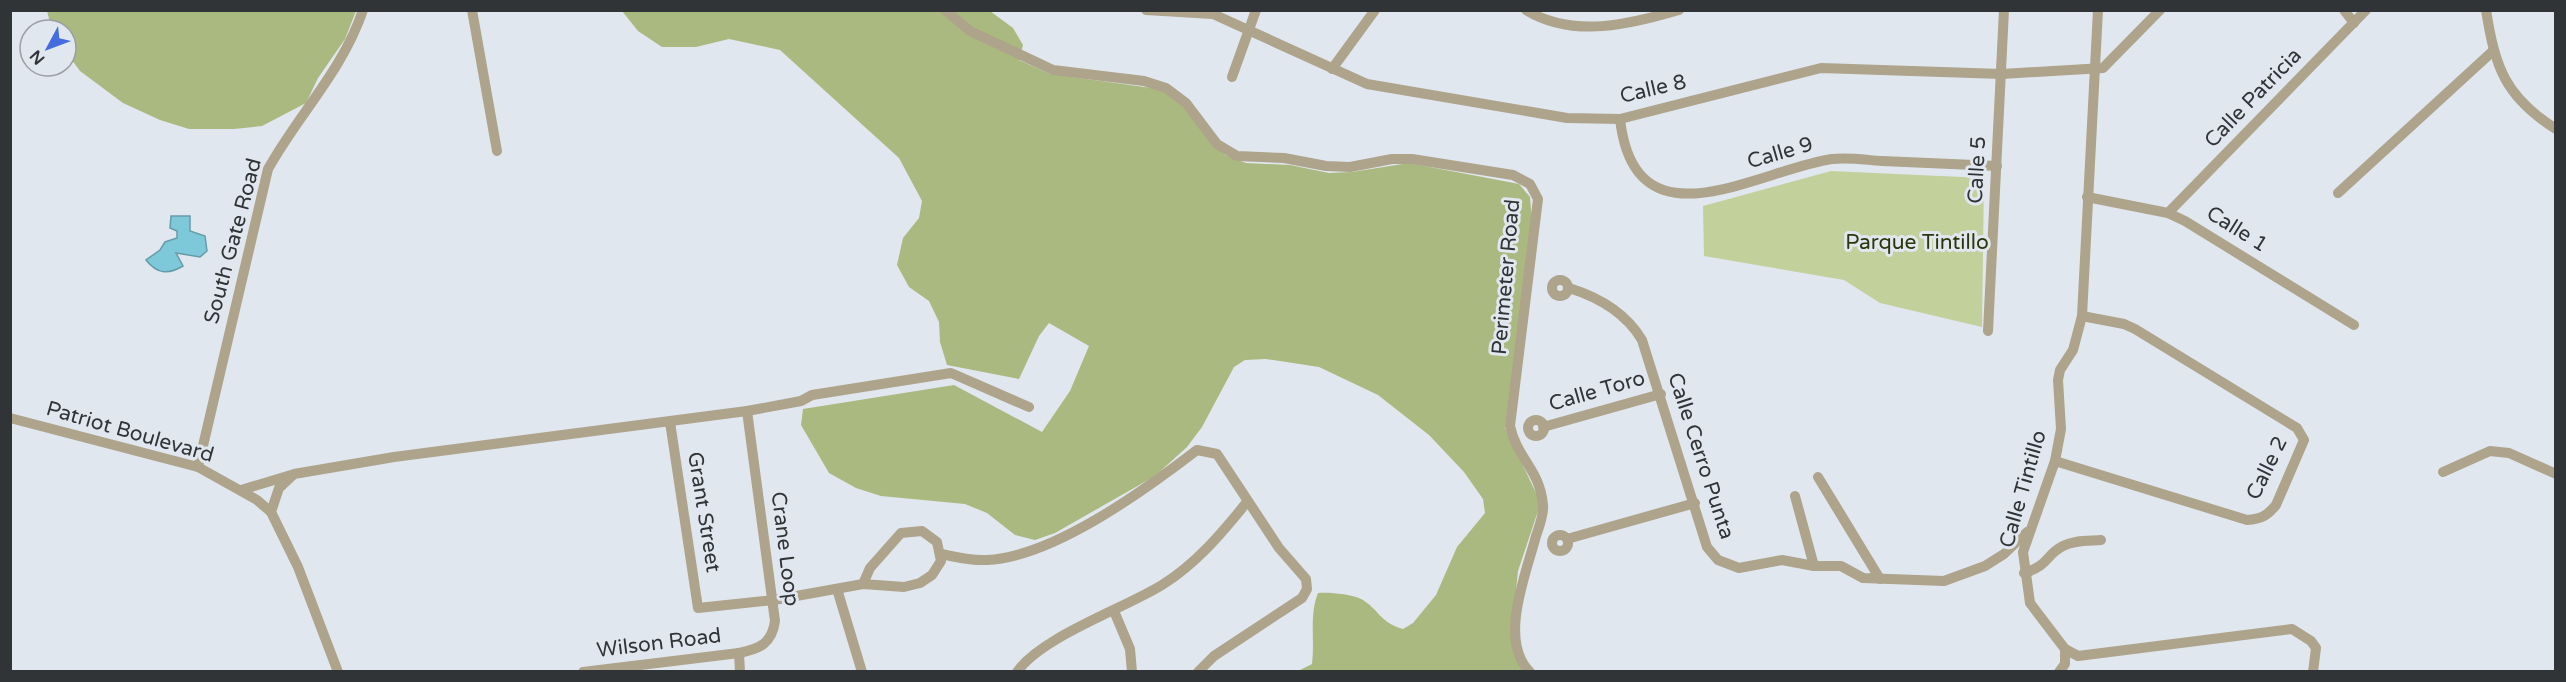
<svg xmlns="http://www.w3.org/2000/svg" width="2566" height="682" viewBox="0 0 2566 682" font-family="'Varela Round',sans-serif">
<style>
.green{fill:#c2d09b}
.forest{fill:#aab97f}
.water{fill:#7dc9da;stroke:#669ca9;stroke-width:1.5}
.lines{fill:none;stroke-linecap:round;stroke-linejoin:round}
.minor{stroke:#aea38b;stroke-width:10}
.labels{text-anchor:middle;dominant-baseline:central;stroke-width:6;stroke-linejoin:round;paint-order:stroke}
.street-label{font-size:21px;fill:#313437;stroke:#e0e7ef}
.park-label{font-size:21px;fill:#2d3609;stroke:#e0e7ef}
</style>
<rect width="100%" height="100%" fill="#e0e7ef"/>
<polygon class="green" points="1831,171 1984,178 1982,327 1880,303 1844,280 1704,256 1703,206"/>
<g class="forest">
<polygon points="47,11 356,11 345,39 318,78 306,103 262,126 234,129 189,129 160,120 123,103 80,71 66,52 66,30 52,30"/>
<path d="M 622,11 L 990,11 L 1013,28 L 1023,45 L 1019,60 L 1050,74 L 1159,89 L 1177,100 L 1225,155 L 1246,163 L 1290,165 L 1329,173 L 1352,172 L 1409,163 L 1519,184 L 1530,197 L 1532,223 L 1505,428 L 1538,497 L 1539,508 L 1518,571 L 1512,628 L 1531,671 L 1298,671 L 1312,664 C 1315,640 1309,615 1318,593 C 1329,592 1351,594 1361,599 C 1378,608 1380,623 1403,629 L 1413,623 L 1436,595 L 1457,547 L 1485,513 L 1483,499 L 1464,472 L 1429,435 L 1378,395 L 1319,367 L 1266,359 L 1245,360 L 1234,367 L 1202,427 L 1187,447 L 1155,476 L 1055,533 L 1035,540 L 1015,535 L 987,513 L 965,504 L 881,496 L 856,488 L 829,473 L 801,425 L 803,409 L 954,385 L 1042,432 L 1070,391 L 1089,346 L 1049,323 L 1039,336 L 1019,379 L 947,365 L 940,342 L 939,322 L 929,301 L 909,287 L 897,265 L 903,238 L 919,218 L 922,201 L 899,158 L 780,50 L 729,39 L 696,47 L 662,47 L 638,31 Z"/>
</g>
<path class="water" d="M 171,216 L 190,216 L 190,231 L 205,236 L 207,251 L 200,257 L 176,253 L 183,266 C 168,275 157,274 146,260 L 160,250 L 165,242 L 177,238 L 177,231 L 170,228 Z"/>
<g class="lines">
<g class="minor">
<polyline points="472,10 497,151"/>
<path d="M 945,10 L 970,31 L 1053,70 L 1144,81 L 1166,88 L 1186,103 L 1217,144 L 1237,156 L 1284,158 L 1326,166 L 1350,167 L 1392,159 L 1412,159 L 1513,175 L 1530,184 L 1538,199 L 1510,426 C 1517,459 1540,469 1543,505 C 1544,515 1539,527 1536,536 C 1526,574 1498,641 1530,672"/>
<polyline points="1146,10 1213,14 1367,84 1567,118 1620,119 1821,68 2002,74 2103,68 2160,10"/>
<path d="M 1526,10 C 1574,39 1630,24 1679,10"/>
<polyline points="2098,10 2082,316 2073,350 2060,370 2058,380 2061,429 2055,461 2023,552 2030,603 2065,649 2078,656 2292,629 2311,641 2316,648 2313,672"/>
<polyline points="2344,10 2354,23"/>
<path d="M 2486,10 C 2495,67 2505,97 2556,129"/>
<polyline points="1332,69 1375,10"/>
<polyline points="1232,77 1256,10"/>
<path d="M 1620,119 C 1635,251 1757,170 1832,159 C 1848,157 1866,160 1882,161 C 1921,163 1959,164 1997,166"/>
<polyline points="2338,193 2493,51"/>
<polyline points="2087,197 2168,213 2185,221 2354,325"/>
<polyline points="2168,213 2366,10"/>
<circle cx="1560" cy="288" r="8"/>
<path d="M 1569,288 C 1598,297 1626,313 1642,340 L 1707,547 L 1718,560 L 1739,568 L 1782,560 L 1814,566 L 1841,566 L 1863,578 L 1944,581 L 1985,566 L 2004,554 L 2027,532"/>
<polyline points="1988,331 2004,10"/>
<polyline points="10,418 198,467 257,500 271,512 298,567 338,672"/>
<circle cx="1536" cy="428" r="8"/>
<polyline points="670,422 698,608 774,600 863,584 904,587 920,583 932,575 941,561 937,542 922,531 901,533 870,568 863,584"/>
<polyline points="1543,427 1661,394"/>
<path d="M 2055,461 L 2247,520 C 2261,519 2267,516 2276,505 L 2304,440 L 2297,428 L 2135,329 L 2124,324 L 2082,316"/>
<path d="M 198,467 L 268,169 C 298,115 343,70 363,10"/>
<polyline points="2443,472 2490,451 2509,453 2556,474"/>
<polyline points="1818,477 1880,579"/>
<polyline points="241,490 291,475"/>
<polyline points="1795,496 1814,566"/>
<polyline points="271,512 279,488 294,474 394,457 747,411 801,401 812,395 951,373 1029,407"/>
<circle cx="1560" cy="543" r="8"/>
<polyline points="1567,539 1695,503"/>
<path d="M 941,554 C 956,557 971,561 987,560 C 1053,557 1145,490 1197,450 L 1217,454 L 1279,548 L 1306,579 L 1307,589 L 1302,598 L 1214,656 L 1198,672"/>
<path d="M 2024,573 C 2050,565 2045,555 2063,546 C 2074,540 2088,541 2101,540"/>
<polyline points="837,589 862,672"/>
<polyline points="1114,611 1130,649 1132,672"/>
<polyline points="583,672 739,653"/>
<path d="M 740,672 L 739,653 C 760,649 772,643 775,621 L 747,411"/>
<path d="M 1017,672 C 1041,637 1123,609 1162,585 C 1196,564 1222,533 1247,502"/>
<polyline points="2059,672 2065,664 2065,649"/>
</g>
</g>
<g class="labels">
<g class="street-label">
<text transform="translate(1653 89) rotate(-13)">Calle 8</text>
<text transform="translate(2253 98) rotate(-46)">Calle Patricia</text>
<text transform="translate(1780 153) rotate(-16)">Calle 9</text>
<text transform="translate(1977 170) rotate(-87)">Calle 5</text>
<text transform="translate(2237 229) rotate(32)">Calle 1</text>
<text transform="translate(233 241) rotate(-75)">South Gate Road</text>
<text transform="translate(1506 277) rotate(-85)">Perimeter Road</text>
<text transform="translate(1597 391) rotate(-16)">Calle Toro</text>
<text transform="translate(130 432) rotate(16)">Patriot Boulevard</text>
<text transform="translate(1701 456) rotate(72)">Calle Cerro Punta</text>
<text transform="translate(2267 468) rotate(-64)">Calle 2</text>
<text transform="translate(2023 489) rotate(-74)">Calle Tintillo</text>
<text transform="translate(704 512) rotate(81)">Grant Street</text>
<text transform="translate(785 549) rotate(83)">Crane Loop</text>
<text transform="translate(659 643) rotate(-7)">Wilson Road</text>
</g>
<g class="park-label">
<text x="1917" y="242">Parque Tintillo</text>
</g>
</g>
<rect width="2566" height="682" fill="none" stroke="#313437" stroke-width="24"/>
<g transform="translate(48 48) rotate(229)"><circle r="28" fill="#e0e7ef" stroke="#9a9fa5" stroke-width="1.5"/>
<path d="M0-4.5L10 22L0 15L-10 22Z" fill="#436cde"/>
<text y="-9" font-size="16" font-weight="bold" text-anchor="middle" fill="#313437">N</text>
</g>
</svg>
